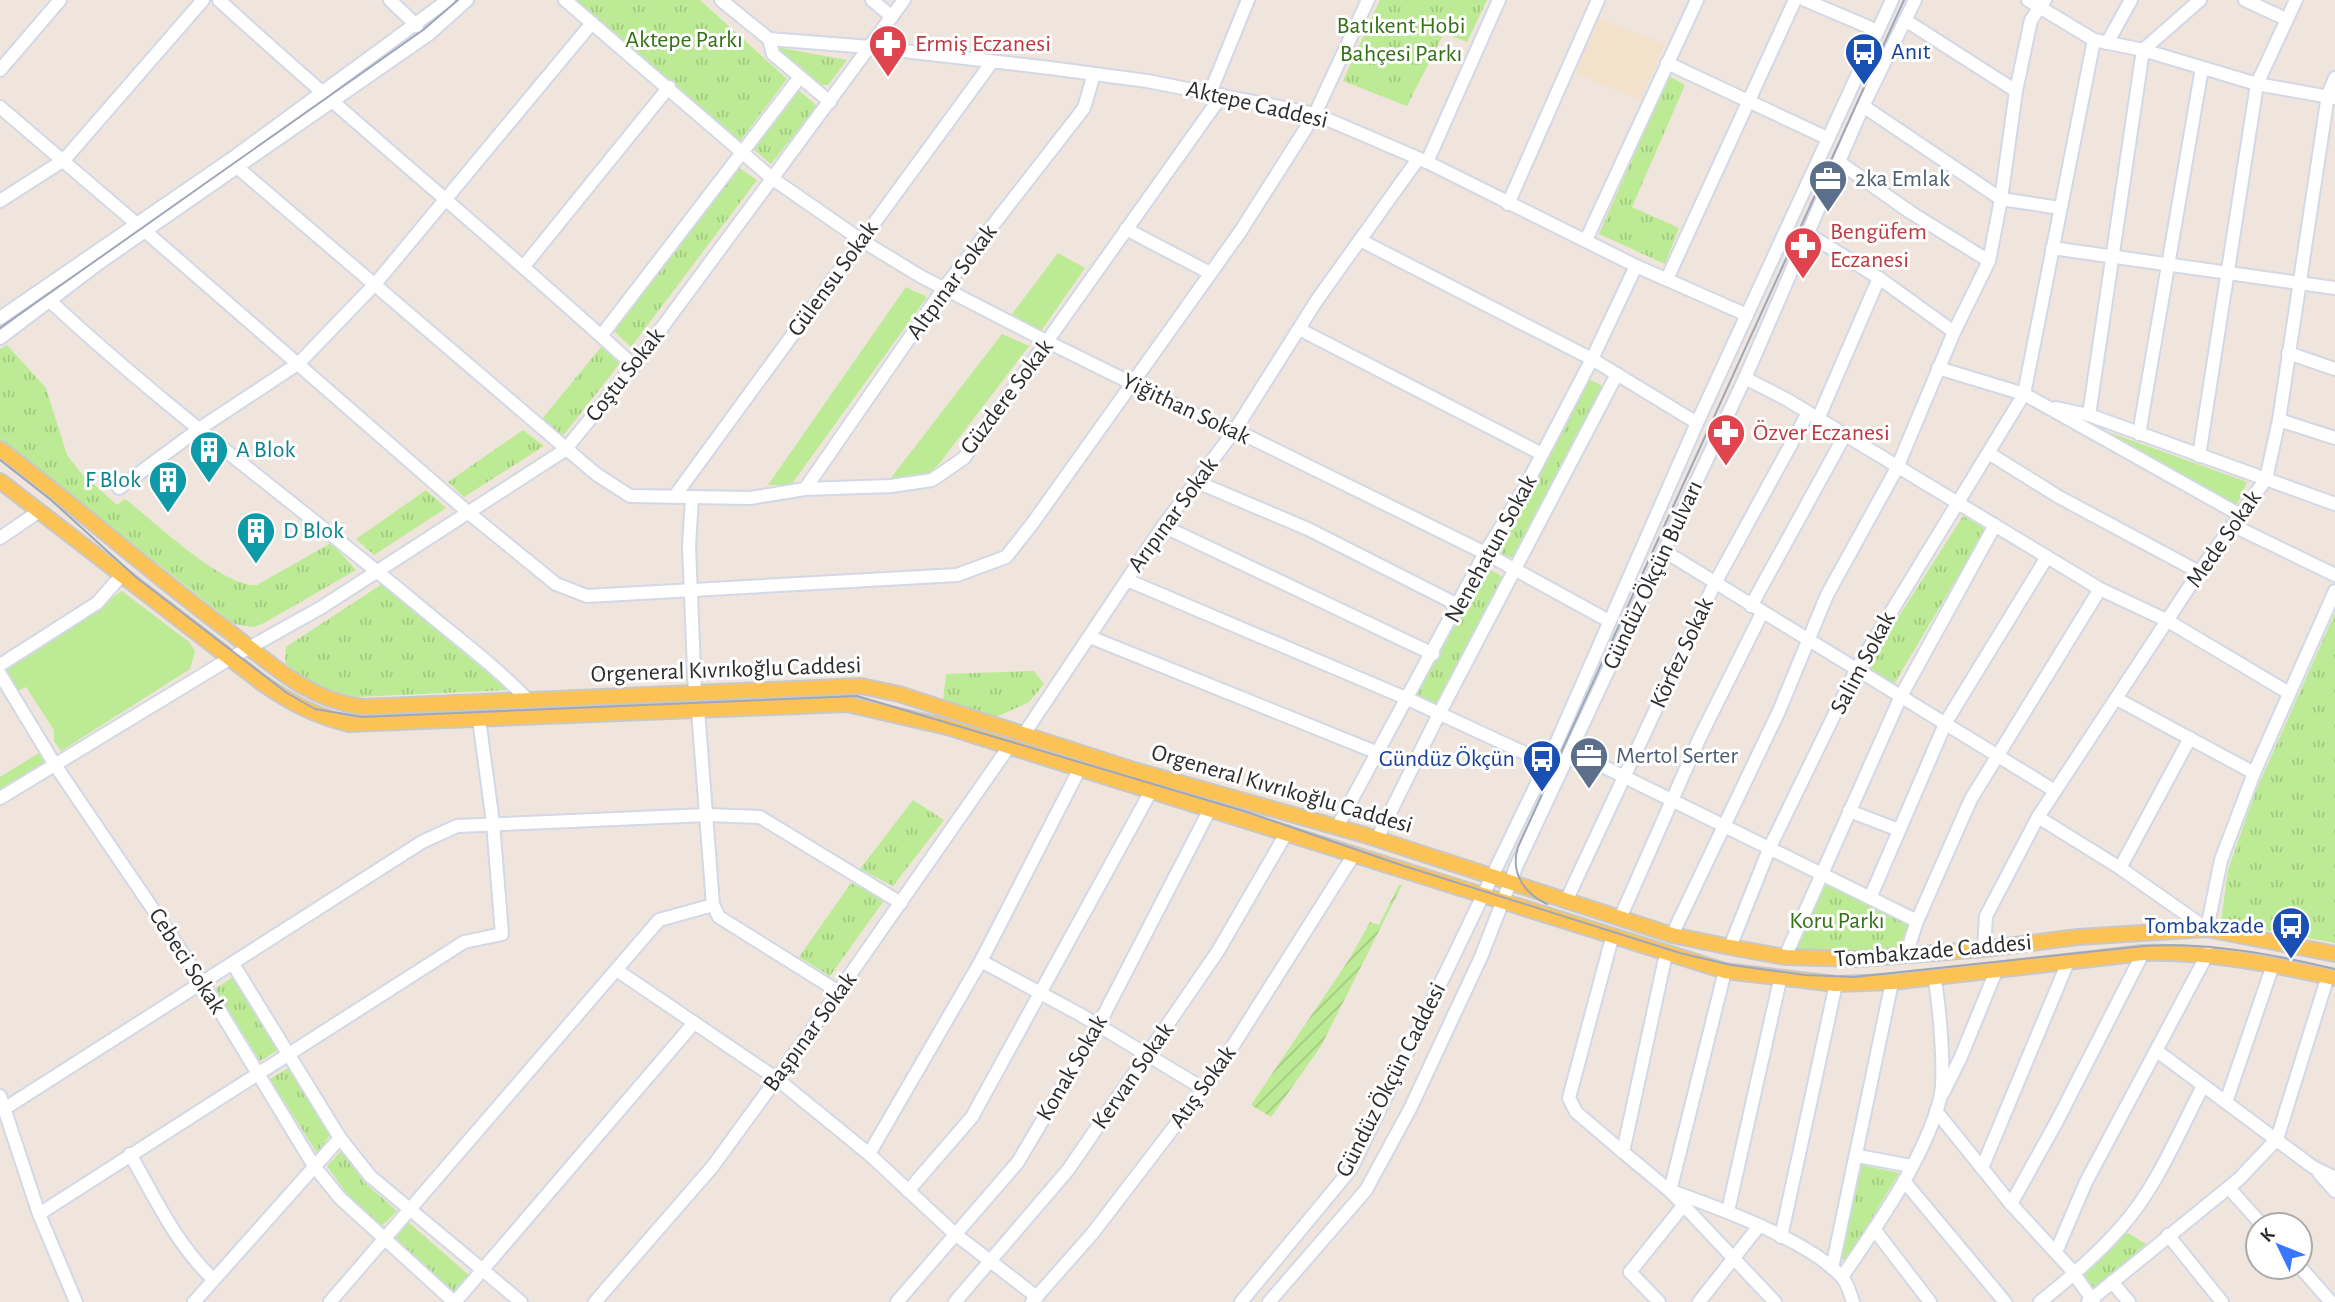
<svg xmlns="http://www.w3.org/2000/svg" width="2335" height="1302" viewBox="0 0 2335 1302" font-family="'Alegreya Sans',sans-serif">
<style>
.education{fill:#f2e1cb}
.grass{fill:#bcea95}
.park{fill:url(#park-tufts)}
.garden{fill:url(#garden-furrows)}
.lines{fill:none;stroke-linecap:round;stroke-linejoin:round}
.minor-casing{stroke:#d2d8e6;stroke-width:16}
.major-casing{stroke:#c8c8c8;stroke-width:18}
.minor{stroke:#fff;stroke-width:12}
.major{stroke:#fdc254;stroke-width:14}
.tram{stroke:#9fa6b8;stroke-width:2}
.labels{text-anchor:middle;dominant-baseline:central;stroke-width:6;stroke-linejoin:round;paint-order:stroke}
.park-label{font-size:24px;fill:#327114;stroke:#fff}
.health-label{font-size:24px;fill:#be3a42;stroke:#fff;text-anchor:start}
.transit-label{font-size:24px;fill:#164399;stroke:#fff;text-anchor:end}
.street-label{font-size:24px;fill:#2c2c2c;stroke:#fff}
.service-label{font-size:24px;fill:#4e5e75;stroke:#fff;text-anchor:start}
.culture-label{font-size:24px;fill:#0d838f;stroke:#fff;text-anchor:start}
</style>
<defs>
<pattern id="park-tufts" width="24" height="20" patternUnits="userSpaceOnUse" patternTransform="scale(1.75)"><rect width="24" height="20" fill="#bcea95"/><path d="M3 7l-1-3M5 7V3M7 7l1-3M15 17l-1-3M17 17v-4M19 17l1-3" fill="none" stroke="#a2c981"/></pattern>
<pattern id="garden-furrows" width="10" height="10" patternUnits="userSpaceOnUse" patternTransform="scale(1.75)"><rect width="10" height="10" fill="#bcea95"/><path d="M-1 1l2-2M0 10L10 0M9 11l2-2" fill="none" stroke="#a2c981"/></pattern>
</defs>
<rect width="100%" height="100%" fill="#efe5dd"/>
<polygon class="education" points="1599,18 1665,44 1640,100 1575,73"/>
<g class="grass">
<polygon points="1058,253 1085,268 1041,331 1012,314"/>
<polygon points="906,287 927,297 791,485 768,485"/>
<polygon points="1002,334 1029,346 939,464 927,475 890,479"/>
<polygon points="2097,428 2247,482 2236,507 2096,431"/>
<polygon points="122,591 189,642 195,651 190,669 61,751 54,741 54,730 26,687 18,691 3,670"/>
<polygon points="42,751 47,762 0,791 0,777"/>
</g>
<g class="park">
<polygon points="574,0 700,0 787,79 740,141"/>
<polygon points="1380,0 1487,0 1467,42 1444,33 1407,106 1343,81"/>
<polygon points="781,48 847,60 828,85 815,85 776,52"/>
<polygon points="1669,76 1685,85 1632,207 1679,228 1665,264 1599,234"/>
<polygon points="797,89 817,106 771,164 751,147"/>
<polygon points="739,168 757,180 631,347 613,330"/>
<path d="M 7,345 L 46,388 L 67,455 L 80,472 L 117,505 L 125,499 C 154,521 223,588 257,585 L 331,543 L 356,570 L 264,623 L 254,627 L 234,624 L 0,439 L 0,349 Z"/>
<polygon points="601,347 620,363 562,437 542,419"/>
<polygon points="1587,378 1606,388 1514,559 1495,550"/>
<polygon points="523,430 544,446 464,497 448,482"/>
<polygon points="426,490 446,508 374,555 356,539"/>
<polygon points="1963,516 1986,529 1894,684 1866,668"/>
<polygon points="1486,568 1504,577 1435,709 1415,698"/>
<polygon points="382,584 508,690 355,697 313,685 285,663 286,647"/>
<polygon points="2335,613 2335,943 2221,922 2228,870 2255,793"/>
<polygon points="1034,671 1044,684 1029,702 994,718 943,700 946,674"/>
<polygon points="913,800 944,820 893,886 860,869"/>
<polygon points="1820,882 1912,920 1901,951 1794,951"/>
<polygon points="851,883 885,899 830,976 799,957"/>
<polygon points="233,977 278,1050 260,1061 215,989"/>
<polygon points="290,1067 331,1134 317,1153 270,1079"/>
<polygon points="343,1149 365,1183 397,1211 381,1227 349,1197 327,1166"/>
<polygon points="1862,1165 1899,1173 1847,1260 1839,1258"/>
<polygon points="408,1222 470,1276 455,1293 393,1239"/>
<polygon points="2126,1232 2146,1244 2093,1289 2083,1276"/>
</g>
<polygon class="garden" points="1399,885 1402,885 1321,1046 1271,1117 1251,1105 1350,958 1370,922 1379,925"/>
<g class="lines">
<g class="minor-casing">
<g id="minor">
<path d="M 219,0 C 355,125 498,241 634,366"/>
<polyline points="390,0 417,26"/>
<polyline points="565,0 773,179 861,240 920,276 1048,342 1214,424 1235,430 1485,553 1609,621"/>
<polyline points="721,0 769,39"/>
<polyline points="872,0 892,17"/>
<polyline points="1805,0 1878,31"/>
<polyline points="2028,0 2094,40 2143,50 2257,84 2335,98"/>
<polyline points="2245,0 2286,19"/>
<polyline points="1905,20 2016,91"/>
<polyline points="769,39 870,47 1050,68 1147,81 1315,114 1427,162 1636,266 1747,315"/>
<polyline points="769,39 773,54 830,102"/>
<polyline points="2107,43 2131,0"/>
<polyline points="1667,63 1827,138"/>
<polyline points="0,70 60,0"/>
<polyline points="1210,93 1248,0"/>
<polyline points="1863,106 2001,199 2060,208"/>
<polyline points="0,107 138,225"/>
<polyline points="1427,162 1499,0"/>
<polyline points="1839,162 1910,212 1989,261"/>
<polyline points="237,167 596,474 630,496 750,498 805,489 891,486 932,480 964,458 1222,95"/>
<polyline points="0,201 64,160 203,0"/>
<polyline points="1508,204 1598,0"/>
<polyline points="1126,229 1210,273"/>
<polyline points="145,231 470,514 556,584 587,596 957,575 1006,557 1032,524 1240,232 1315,114 1368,0"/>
<polyline points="1808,234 1879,278 1954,332"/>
<polyline points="1360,240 1592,359 1697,423"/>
<polyline points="1586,240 1697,0"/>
<polyline points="2052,248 2335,288"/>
<polyline points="524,266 669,87"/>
<polyline points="1667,279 1795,0"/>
<path d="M 50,301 C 167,410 297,504 419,606 C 456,637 494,665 528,700"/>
<polyline points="0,318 230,160 448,0"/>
<polyline points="1299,329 1542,454"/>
<polyline points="601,336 800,77"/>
<polyline points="0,338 99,263 429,34 467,0"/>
<polyline points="2288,353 2335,369"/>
<polyline points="1938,368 2024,394 2242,516"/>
<polyline points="1745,378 1786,399 2100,589 2168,621 2289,693"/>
<polyline points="2056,408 2089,415 2335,504"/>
<polyline points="2089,415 2143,50 2200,0"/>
<polyline points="1818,419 1879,278"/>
<polyline points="2279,420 2335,438"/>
<polyline points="2139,434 2202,68"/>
<polyline points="1990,454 2059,497 2199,572"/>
<polyline points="2199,456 2257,84 2296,0"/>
<polyline points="1197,482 1308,529 1460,606"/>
<polyline points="119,488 199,429 299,363 376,283 592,23"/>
<polyline points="805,489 944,288 1084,108 1094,74"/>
<polyline points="674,497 992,62"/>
<polyline points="692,498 689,546 695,694"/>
<polyline points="1163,526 1433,654"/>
<polyline points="2234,526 2335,575"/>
<polyline points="0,538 38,512"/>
<polyline points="1664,551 2055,791"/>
<polyline points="1127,580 1408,699 1546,763"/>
<polyline points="1751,606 1845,435"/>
<polyline points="1090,637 1378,753"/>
<polyline points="0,665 97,603 121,576"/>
<polyline points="0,674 55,765 203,983 314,1166 340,1198 454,1302"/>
<polyline points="2117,699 2254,773"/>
<polyline points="698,710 713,905 719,917 839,992"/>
<polyline points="1024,734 1163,526 1235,430 1317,300 1418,159"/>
<polyline points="1572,751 1917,921"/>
<polyline points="0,798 229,659 322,607 565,450 638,360 904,0"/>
<polyline points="1849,811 1899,830"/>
<polyline points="2038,817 2120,868 2207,929 2221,860 2254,773 2335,591"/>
<polyline points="1337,827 1485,553 1523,491 1592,359 1636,266"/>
<polyline points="1377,839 1439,714 1617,374"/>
<polyline points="2120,868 2190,738"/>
<polyline points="1870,898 1946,722 2047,557"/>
<polyline points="1567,899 1714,585 1808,413"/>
<polyline points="1621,916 1700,737 1762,613"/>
<polyline points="1672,935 1779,711 1827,595 1897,468 1954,332 1989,261 2001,199 2016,91 2031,20 2045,0"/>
<polyline points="1612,938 1569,1098 1576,1112 1623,1152"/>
<polyline points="1730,947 1770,847 1857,668 2024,394 2094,40"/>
<polyline points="1984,949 1986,916 2038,817 2199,572 2266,479 2279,420 2328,95 2335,78"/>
<polyline points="1666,954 1623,1152 1670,1191 1775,1302"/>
<polyline points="1906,955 1917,921 1971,799 2100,589"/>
<polyline points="1785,957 1901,696 1995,525"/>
<polyline points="981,961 1081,1015 1204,1089"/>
<polyline points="233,964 340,1138 370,1176 521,1302"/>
<polyline points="618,971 777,1079 869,1154 955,1234 1037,1297"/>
<polyline points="2157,1051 2313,1167 2335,1178"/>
<polyline points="1943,1093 1960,1059 1996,971"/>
<polyline points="0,1096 39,1214 76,1302"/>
<polyline points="2226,1102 2273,965"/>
<polyline points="4,1109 422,842 457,826 707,815 760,817 901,903"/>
<polyline points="1936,1111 2011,1204 2069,1267 2094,1302"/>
<path d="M 130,1154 C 155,1198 176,1244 213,1279"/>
<polyline points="869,1154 981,961 1079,770"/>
<polyline points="1858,1156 1911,1166"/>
<polyline points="1982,1168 2068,962"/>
<polyline points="2319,1173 2335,1191"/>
<polyline points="1904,1181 2005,1302"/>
<polyline points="2229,1188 2262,1225"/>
<polyline points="908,1191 972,1117 1151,791"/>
<polyline points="1670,1191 1725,971"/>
<path d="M 1671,1191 C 1719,1208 1808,1240 1842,1277 C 1848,1284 1850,1294 1853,1302"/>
<polyline points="2011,1204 2056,1123 2143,953"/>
<polyline points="1728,1211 1780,980"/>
<polyline points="39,1214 464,942 502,934 493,823 479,719"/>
<polyline points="1874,1229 1930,1302"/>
<polyline points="2168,1235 2222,1302"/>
<polyline points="1781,1237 1836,984"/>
<polyline points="2056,1252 2086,1182 2208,953"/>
<polyline points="2300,1267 2331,1302"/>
<polyline points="1832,1268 1892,982"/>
<path d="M 1842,1277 C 1876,1227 1925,1158 1940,1099 C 1946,1076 1939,1001 1934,976"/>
<polyline points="2112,1282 2129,1302"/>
<polyline points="194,1302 340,1138"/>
<polyline points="330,1302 659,920 713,905"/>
<polyline points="455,1302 694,1023"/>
<polyline points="595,1302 713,1166 804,1041 1008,748"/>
<polyline points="897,1302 1018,1162 1098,1026 1210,809"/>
<polyline points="955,1302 1068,1170 1218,951 1287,832"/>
<polyline points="1032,1302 1092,1234 1217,1071 1353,856"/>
<polyline points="1241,1302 1351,1169 1555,746 1697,423 1892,0"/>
<polyline points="1269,1302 1366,1190 1410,1109 1481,957 1516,867 1745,378 1863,106 1915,0"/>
<polyline points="1659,1302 1630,1272 1683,1206"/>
<polyline points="1699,1302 1759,1226"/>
<path d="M 2040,1302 C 2069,1279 2098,1254 2123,1225 C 2157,1186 2179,1132 2203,1086"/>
<polyline points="2088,1302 2239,1179 2277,1139 2328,976"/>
</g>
</g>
<g class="major-casing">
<g id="major">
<path d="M 0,449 C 76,506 146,569 222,626 C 267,660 305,700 363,707 L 861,686 L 899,694 L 1134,770 L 1365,835 L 1672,935 L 1730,947 L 1785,957 L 1859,959 L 1984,949 L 2078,937 L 2207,929 L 2335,954"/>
<path d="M 0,481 L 262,683 C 291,703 315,716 349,724 L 847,704 L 947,727 L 1725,971 L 1836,984 L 1892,982 L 2143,953 C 2208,951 2271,964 2335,978"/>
</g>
</g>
<use href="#minor" class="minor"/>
<use href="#major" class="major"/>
<g class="tram">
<polyline points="0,328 423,30 458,0"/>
<path d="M 0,460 L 51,500 L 137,578 L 287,693 L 315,709 L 362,717 L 857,696 L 1247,812 L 1401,865 L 1680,953 L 1731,965 L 1805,975 L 1854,977 L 2144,946 C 2209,942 2272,954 2335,969"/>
<path d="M 1547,904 C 1524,894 1510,872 1518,847 L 1904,0"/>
</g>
</g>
<defs>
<g id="pharmacy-pin" transform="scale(2.0125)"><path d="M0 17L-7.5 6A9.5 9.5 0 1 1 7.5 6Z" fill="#e0444e" stroke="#fff"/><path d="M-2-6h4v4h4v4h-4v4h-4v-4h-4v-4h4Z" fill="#fff"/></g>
<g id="bus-pin" transform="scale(2.0125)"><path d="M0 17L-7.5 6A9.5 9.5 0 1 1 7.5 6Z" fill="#1a4fb4" stroke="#fff"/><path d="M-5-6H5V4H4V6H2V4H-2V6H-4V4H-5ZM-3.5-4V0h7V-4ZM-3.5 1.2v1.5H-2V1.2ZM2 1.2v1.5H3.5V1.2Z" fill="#fff"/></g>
<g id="office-pin" transform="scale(2.0125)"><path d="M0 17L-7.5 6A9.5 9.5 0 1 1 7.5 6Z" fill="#5c6f8a" stroke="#fff"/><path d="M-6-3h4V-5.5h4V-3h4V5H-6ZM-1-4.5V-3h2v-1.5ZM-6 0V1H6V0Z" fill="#fff"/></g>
<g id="building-pin" transform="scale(2.0125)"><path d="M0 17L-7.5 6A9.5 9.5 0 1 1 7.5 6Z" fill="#0f9aa8" stroke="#fff"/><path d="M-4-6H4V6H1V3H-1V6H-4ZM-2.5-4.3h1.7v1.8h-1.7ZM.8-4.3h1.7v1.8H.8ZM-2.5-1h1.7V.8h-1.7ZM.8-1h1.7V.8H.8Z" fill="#fff"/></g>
</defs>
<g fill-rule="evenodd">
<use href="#pharmacy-pin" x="888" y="44"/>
<use href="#bus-pin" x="1864" y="52"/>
<use href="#office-pin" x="1828" y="179"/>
<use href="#pharmacy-pin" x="1803" y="246"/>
<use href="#pharmacy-pin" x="1726" y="433"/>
<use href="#building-pin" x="209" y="450"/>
<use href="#building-pin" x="168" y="480"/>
<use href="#building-pin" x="256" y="531"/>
<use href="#office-pin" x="1589" y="756"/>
<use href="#bus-pin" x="1542" y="759"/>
<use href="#bus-pin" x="2291" y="926"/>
</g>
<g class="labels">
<g class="park-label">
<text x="1401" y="26">Batıkent Hobi<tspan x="1401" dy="28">Bahçesi Parkı</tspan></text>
<text x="684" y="40">Aktepe Parkı</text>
<text x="1837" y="921">Koru Parkı</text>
</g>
<g class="health-label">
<text x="915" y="44">Ermiş Eczanesi</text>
<text x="1830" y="232">Bengüfem<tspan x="1830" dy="28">Eczanesi</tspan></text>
<text x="1753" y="433">Özver Eczanesi</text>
</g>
<g class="transit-label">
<text x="1891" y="52" text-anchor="start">Anıt</text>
<text x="1515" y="759">Gündüz Ökçün</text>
<text x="2264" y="926">Tombakzade</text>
</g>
<g class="street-label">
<text transform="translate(1257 105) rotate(13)">Aktepe Caddesi</text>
<text transform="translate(833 279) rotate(-54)">Gülensu Sokak</text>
<text transform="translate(952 282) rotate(-54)">Altpınar Sokak</text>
<text transform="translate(625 375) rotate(-52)">Coştu Sokak</text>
<text transform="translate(1007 397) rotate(-53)">Güzdere Sokak</text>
<text transform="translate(1186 409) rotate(25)">Yiğithan Sokak</text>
<text transform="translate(1173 515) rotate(-54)">Arıpınar Sokak</text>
<text transform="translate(2224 539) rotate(-55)">Mede Sokak</text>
<text transform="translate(1491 549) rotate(-61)">Nenehatun Sokak</text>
<text transform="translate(1653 575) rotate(-65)">Gündüz Ökçün Bulvarı</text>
<text transform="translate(1682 653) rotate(-65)">Körfez Sokak</text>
<text transform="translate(1863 663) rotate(-62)">Salim Sokak</text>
<text transform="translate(726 670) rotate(-2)">Orgeneral Kıvrıkoğlu Caddesi</text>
<text transform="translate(1282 789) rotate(16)">Orgeneral Kıvrıkoğlu Caddesi</text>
<text transform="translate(1933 951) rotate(-5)">Tombakzade Caddesi</text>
<text transform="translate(187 961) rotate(57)">Cebeci Sokak</text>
<text transform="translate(810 1032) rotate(-54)">Başpınar Sokak</text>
<text transform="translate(1072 1068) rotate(-60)">Konak Sokak</text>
<text transform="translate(1133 1076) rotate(-55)">Kervan Sokak</text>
<text transform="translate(1391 1080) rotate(-63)">Gündüz Ökçün Caddesi</text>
<text transform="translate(1203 1087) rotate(-54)">Atış Sokak</text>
</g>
<g class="service-label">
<text x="1855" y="179">2ka Emlak</text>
<text x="1616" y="756">Mertol Serter</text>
</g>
<g class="culture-label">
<text x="236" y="450">A Blok</text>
<text x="141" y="480" text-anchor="end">F Blok</text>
<text x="283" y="531">D Blok</text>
</g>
</g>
<g transform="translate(2279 1246) rotate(313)"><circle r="33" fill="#ffffff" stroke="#ababab" stroke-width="2"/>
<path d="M0-5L12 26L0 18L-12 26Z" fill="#3a76ff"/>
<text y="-10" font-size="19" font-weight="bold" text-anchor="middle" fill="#2c2c2c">K</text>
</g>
</svg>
